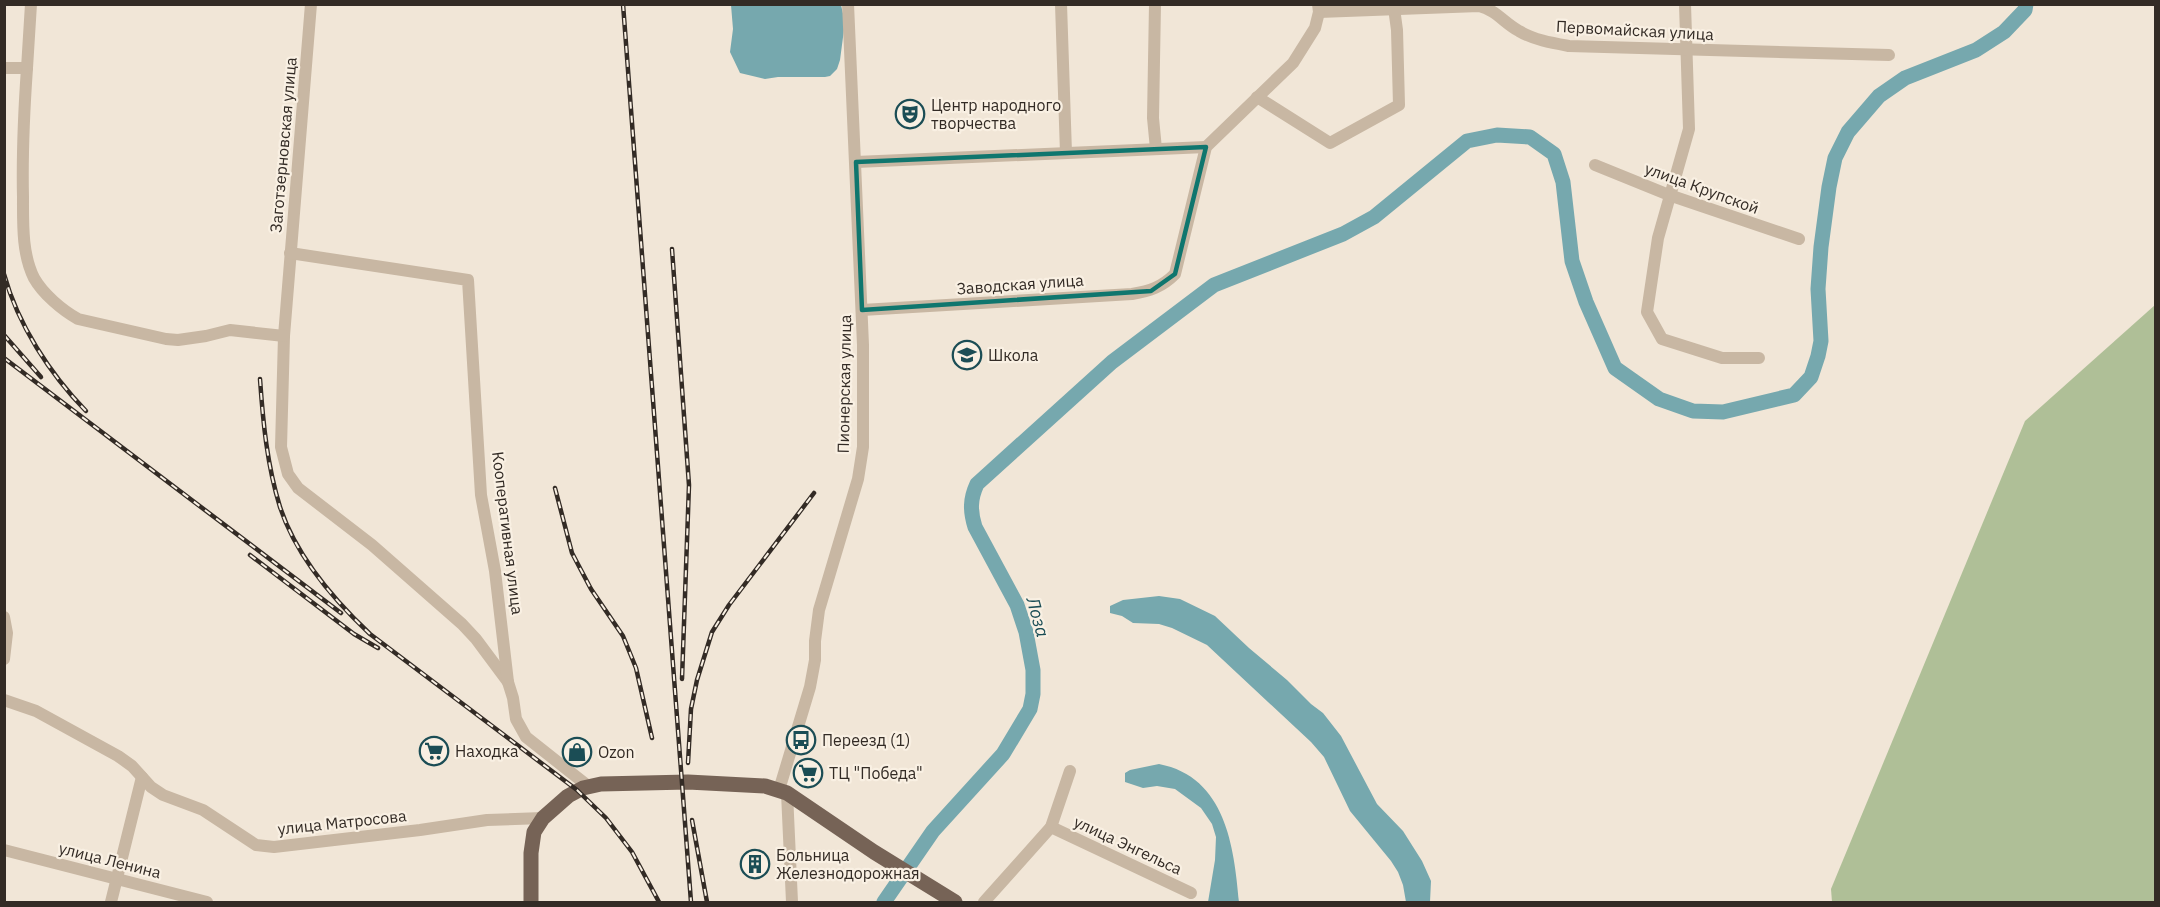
<svg xmlns="http://www.w3.org/2000/svg" width="2160" height="907" viewBox="0 0 2160 907" font-family="'IBM Plex Sans',sans-serif">
<style>
.green{fill:#afbf97}
.water{fill:#76a8ae}
.lines{fill:none;stroke-linecap:round;stroke-linejoin:round}
.river{stroke:#76a8ae;stroke-width:15}
.minor{stroke:#c8b7a3;stroke-width:12}
.major{stroke:#766356;stroke-width:15}
.rail-casing{stroke:#332b25;stroke-width:4.5}
.rail{stroke:#f9f0e3;stroke-width:2;stroke-dasharray:7;stroke-linecap:butt}
.marked{fill:none;stroke:#0f766e;stroke-width:4.5;stroke-linejoin:round}
.labels{text-anchor:middle;dominant-baseline:central;stroke-width:4.5;stroke-linejoin:round;paint-order:stroke}
.street-label{font-size:16px;fill:#332b25;stroke:#f9f0e3}
.poi-label{font-size:16px;fill:#332b25;stroke:#f9f0e3;text-anchor:start}
.water-label{font-size:18px;font-style:italic;fill:#1b4d55;stroke:#f9f0e3}
</style>
<rect width="100%" height="100%" fill="#f1e6d7"/>
<polygon class="green" points="2155,305 2155,902 1832,902 1831,889 2025,421"/>
<g class="water">
<polygon points="731,5 841,5 845,22 840,60 837,69 830,76 825,77 778,77 765,79 740,73 730,52 733,29"/>
<polygon points="1159,596 1180,599 1215,616 1249,648 1287,680 1311,704 1323,713 1341,736 1377,804 1403,831 1422,861 1431,881 1430,902 1406,902 1403,885 1398,872 1391,861 1350,811 1324,757 1311,742 1207,645 1172,628 1159,624 1133,623 1122,616 1110,613 1110,606 1123,600"/>
<path d="M 1159,764 C 1226,777 1234,847 1239,902 L 1208,902 L 1215,860 L 1216,837 L 1212,824 L 1201,808 L 1175,789 L 1157,786 L 1143,788 L 1125,782 L 1125,773 L 1130,770 Z"/>
</g>
<g class="lines">
<path class="river" d="M 884,902 L 933,831 L 1003,754 L 1030,709 L 1033,694 L 1033,670 L 1026,632 L 1017,605 L 975,527 C 970,511 970,499 977,484 L 1112,362 L 1214,285 L 1343,234 L 1374,217 L 1467,141 L 1497,135 L 1530,137 L 1554,154 L 1563,182 L 1572,261 L 1586,302 L 1615,368 L 1659,399 L 1693,411 L 1723,412 L 1794,395 L 1811,377 L 1818,356 L 1821,341 L 1818,289 L 1821,247 L 1829,187 L 1835,158 L 1848,132 L 1879,96 L 1905,78 L 1976,50 L 2004,32 L 2025,10 L 2026,4"/>
<g class="minor">
<polyline points="311,4 284,336 281,447 288,474 298,488 372,545 462,624 476,639 508,682 513,698 516,719 526,737 588,786"/>
<polyline points="1061,4 1066,153"/>
<polyline points="1155,4 1153,118 1156,149"/>
<polyline points="1685,4 1689,129 1658,238 1647,312 1662,339 1722,358 1759,358"/>
<path d="M 1319,12 L 1479,6 C 1496,10 1504,23 1519,31 C 1534,40 1552,43 1569,46 L 1889,55"/>
<path d="M 4,68 L 27,68 C 24,111 22,154 23,197 C 23,224 22,254 34,278 C 43,294 62,310 78,319 L 166,339 L 178,340 L 206,336 L 230,330 L 284,336"/>
<polyline points="27,68 31,4"/>
<polyline points="1257,97 1330,143 1399,105 1397,30 1394,8"/>
<polyline points="856,162 1206,147"/>
<polyline points="1595,165 1669,195 1799,239"/>
<polyline points="290,253 468,280 481,495 495,571 508,682"/>
<path d="M 862,310 L 1132,294 C 1150,291 1162,287 1175,274 L 1206,147 L 1293,63 L 1315,28 L 1319,12 L 1318,4"/>
<polyline points="4,617 7,633 4,659"/>
<polyline points="4,700 36,711 118,756 132,766 151,787 163,795 203,810 256,845 274,847 420,830 487,820 543,818"/>
<polyline points="779,790 810,687 815,660 815,641 819,610 858,479 863,447 863,345 848,4"/>
<polyline points="787,793 792,902"/>
<polyline points="1051,827 1191,893"/>
<polyline points="4,850 207,902"/>
<polyline points="111,902 142,777"/>
<polyline points="984,902 1051,827 1070,771"/>
</g>
<polyline class="major" points="531,902 531,853 534,832 543,818 568,796 583,788 601,784 688,782 765,786 787,793 874,852 955,902"/>
<g class="rail-casing">
<g id="rail">
<polyline points="623,4 691,902"/>
<polyline points="672,249 689,485 682,679"/>
<path d="M 4,274 C 18,325 50,374 86,411"/>
<polyline points="4,335 41,377"/>
<polyline points="4,358 341,613"/>
<path d="M 260,379 C 263,422 267,465 280,507 C 296,556 334,600 370,634 L 577,790 L 606,818 L 632,852 L 659,902"/>
<polyline points="555,488 572,553 591,589 623,636 636,668 652,738"/>
<polyline points="250,555 354,634 378,648"/>
<polyline points="688,763 691,709 697,680 712,632 729,605 814,493"/>
<polyline points="692,820 707,902"/>
</g>
</g>
<use href="#rail" class="rail"/>
</g>
<path class="marked" d="M 1206,147 L 1175,274 L 1151,291 L 862,310 L 856,162 Z"/>
<defs>
<g id="theatre-ring" transform="scale(1.5)"><circle r="9.5" fill="#f9f0e3" stroke="#1b4d55" stroke-width="1.5"/><path d="M-5-5.5Q0-4 5-5.5V0Q5 5 0 6Q-5 5-5 0ZM-3.3-2.5H-1v1.5H-3.3ZM1-2.5H3.3v1.5H1ZM-2.8 1Q0 5.5 2.8 1Z" fill="#1b4d55"/></g>
<g id="school-ring" transform="scale(1.5)"><circle r="9.5" fill="#f9f0e3" stroke="#1b4d55" stroke-width="1.5"/><path d="M0-5L7-2L0 1L-7-2ZM-4 1L0 2.5L4 1V4Q0 6-4 4Z" fill="#1b4d55"/></g>
<g id="bus-ring" transform="scale(1.5)"><circle r="9.5" fill="#f9f0e3" stroke="#1b4d55" stroke-width="1.5"/><path d="M-5-6H5V4H4V6H2V4H-2V6H-4V4H-5ZM-3.5-4V0h7V-4ZM-3.5 1.2v1.5H-2V1.2ZM2 1.2v1.5H3.5V1.2Z" fill="#1b4d55"/></g>
<g id="supermarket-ring" transform="scale(1.5)"><circle r="9.5" fill="#f9f0e3" stroke="#1b4d55" stroke-width="1.5"/><path d="M-6-5.5h2.5l.6 2H6L4.5 2H-2.5L-4.4-4H-6ZM-1.5 3.2a1.3 1.3 0 1 0 .1 0ZM3 3.2a1.3 1.3 0 1 0 .1 0Z" fill="#1b4d55"/></g>
<g id="shop-ring" transform="scale(1.5)"><circle r="9.5" fill="#f9f0e3" stroke="#1b4d55" stroke-width="1.5"/><path d="M-5-2.5h2.3a2.7 3.5 0 0 1 5.4 0H5L5.5 6h-11ZM-1.5-2.5h3a1.5 2.3 0 0 0-3 0Z" fill="#1b4d55"/></g>
<g id="building-ring" transform="scale(1.5)"><circle r="9.5" fill="#f9f0e3" stroke="#1b4d55" stroke-width="1.5"/><path d="M-4-6H4V6H1V3H-1V6H-4ZM-2.5-4.3h1.7v1.8h-1.7ZM.8-4.3h1.7v1.8H.8ZM-2.5-1h1.7V.8h-1.7ZM.8-1h1.7V.8H.8Z" fill="#1b4d55"/></g>
</defs>
<g fill-rule="evenodd">
<use href="#theatre-ring" x="910" y="114"/>
<use href="#school-ring" x="967" y="355"/>
<use href="#bus-ring" x="801" y="740"/>
<use href="#supermarket-ring" x="434" y="751"/>
<use href="#shop-ring" x="577" y="752"/>
<use href="#supermarket-ring" x="808" y="773"/>
<use href="#building-ring" x="755" y="864"/>
</g>
<g class="labels">
<g class="street-label">
<text transform="translate(1635 30) rotate(3)">Первомайская улица</text>
<text transform="translate(283 145) rotate(-85)">Заготзерновская улица</text>
<text transform="translate(1702 188) rotate(20)">улица Крупской</text>
<text transform="translate(1020 284) rotate(-4)">Заводская улица</text>
<text transform="translate(844 384) rotate(-89)">Пионерская улица</text>
<text transform="translate(508 533) rotate(83)">Кооперативная улица</text>
<text transform="translate(342 822) rotate(-6)">улица Матросова</text>
<text transform="translate(1128 845) rotate(25)">улица Энгельса</text>
<text transform="translate(110 860) rotate(14)">улица Ленина</text>
</g>
<g class="poi-label">
<text x="931" y="105">Центр народного<tspan x="931" dy="18">творчества</tspan></text>
<text x="988" y="355">Школа</text>
<text x="822" y="740">Переезд (1)</text>
<text x="455" y="751">Находка</text>
<text x="598" y="752">Ozon</text>
<text x="829" y="773">ТЦ "Победа"</text>
<text x="776" y="855">Больница<tspan x="776" dy="18">Железнодорожная</tspan></text>
</g>
<g class="water-label">
<text transform="translate(1038 617) rotate(74)">Лоза</text>
</g>
</g>
<rect width="2160" height="907" fill="none" stroke="#332b25" stroke-width="12"/>
</svg>
